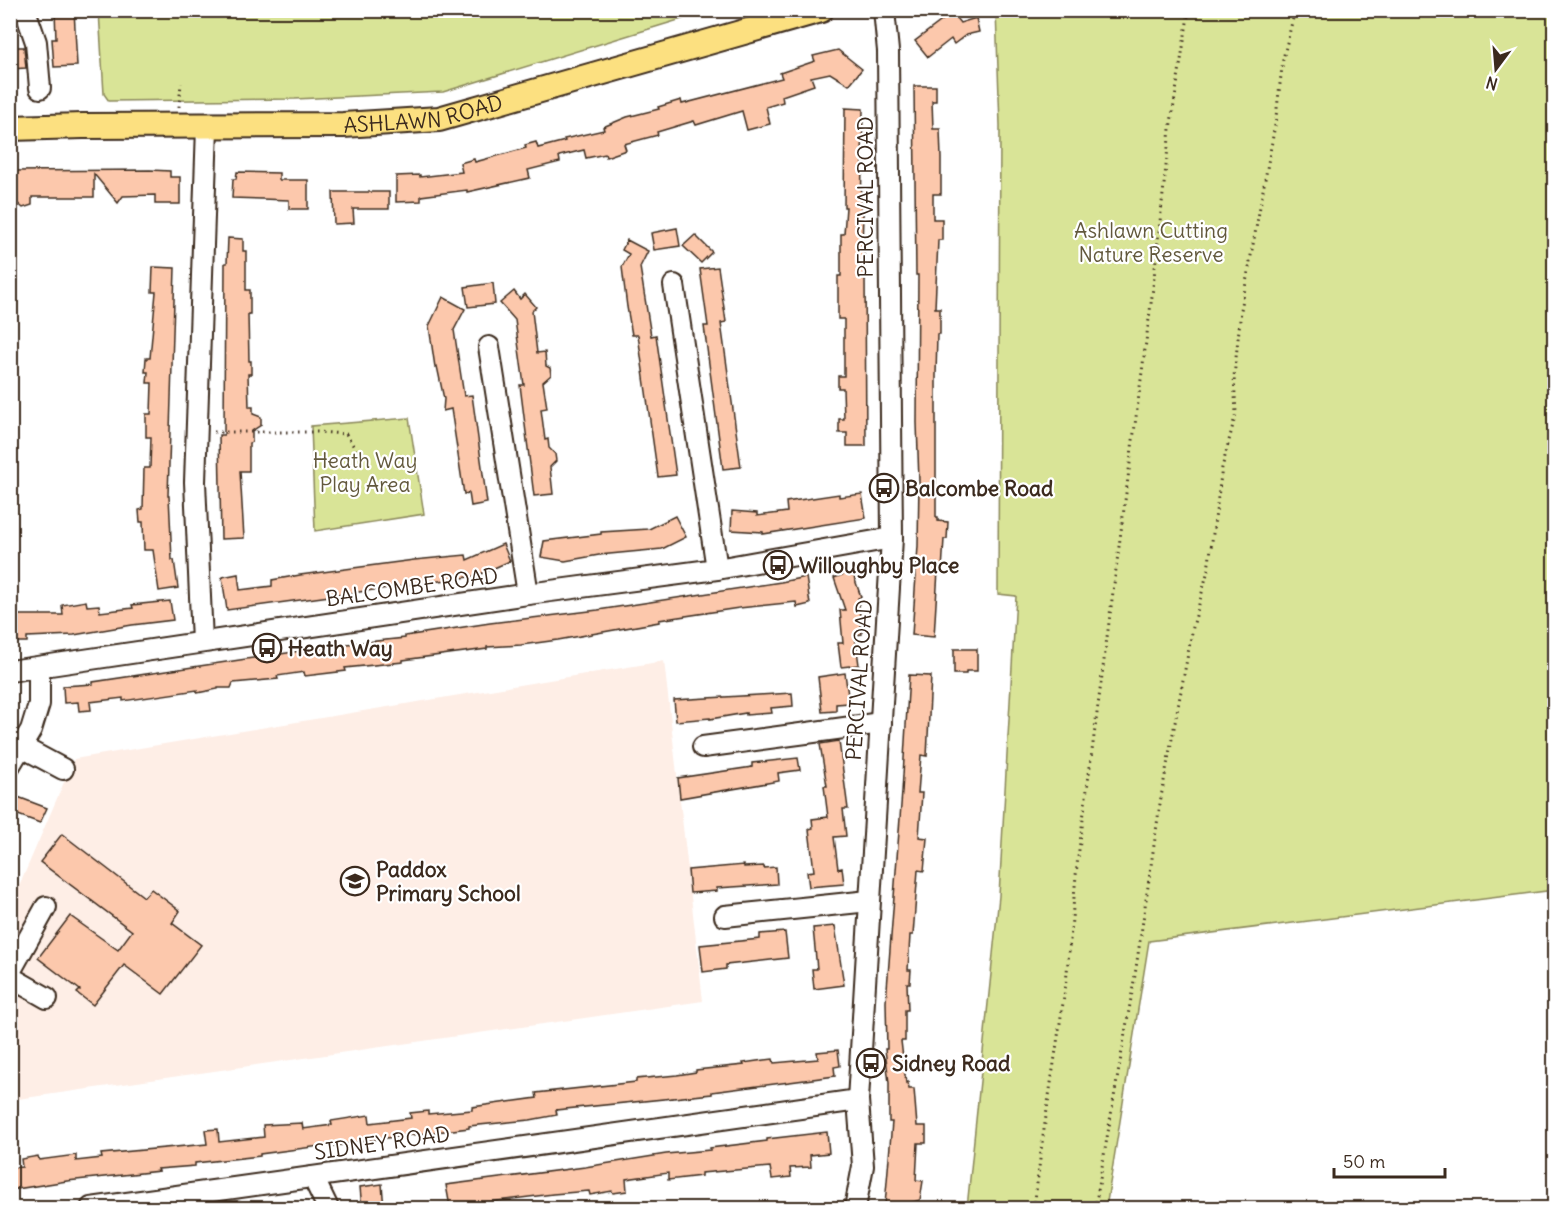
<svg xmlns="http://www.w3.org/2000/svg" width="1565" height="1219" viewBox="0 0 1565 1219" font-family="Delius,sans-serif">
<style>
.built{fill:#feeee6}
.green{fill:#d9e497;stroke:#8a875a;stroke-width:1.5}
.building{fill:#fcc8ac;stroke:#3b2a1e;stroke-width:1.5}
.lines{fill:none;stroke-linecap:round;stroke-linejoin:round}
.minor-casing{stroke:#3b2a1e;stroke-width:24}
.major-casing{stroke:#3b2a1e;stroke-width:28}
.path{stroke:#3b2a1e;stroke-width:3;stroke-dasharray:1.5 4.5;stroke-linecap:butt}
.minor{stroke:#fff;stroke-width:20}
.major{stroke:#fce080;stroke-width:24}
.labels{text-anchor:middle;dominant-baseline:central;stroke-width:4.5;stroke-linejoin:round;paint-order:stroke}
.street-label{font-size:21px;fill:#3b2a1e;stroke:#fff}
.park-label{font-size:21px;fill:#62583c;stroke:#fff}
.poi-label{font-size:21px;font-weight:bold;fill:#3b2a1e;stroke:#fff;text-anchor:start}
</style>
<rect width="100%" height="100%" fill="#fff"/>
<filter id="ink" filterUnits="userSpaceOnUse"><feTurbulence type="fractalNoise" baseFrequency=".0167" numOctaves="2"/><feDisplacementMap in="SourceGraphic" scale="12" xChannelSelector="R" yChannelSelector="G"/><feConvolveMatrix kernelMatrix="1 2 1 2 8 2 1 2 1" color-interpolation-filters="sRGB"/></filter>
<g filter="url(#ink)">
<polygon class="built" points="664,661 703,1001 11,1100 11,905 74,759"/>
<g class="green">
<polygon points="99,11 99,10 708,11 443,92 295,99 109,101 104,94"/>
<polygon points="996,11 1554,11 1554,890 1149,941 1106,1208 967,1208 999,896 1016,596 998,594 1000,125"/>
<polygon points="409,418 424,514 315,531 311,426"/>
</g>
<g class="building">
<polygon points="55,10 74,10 77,66 54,67 52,39 56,39"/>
<polygon points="952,13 960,23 976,18 979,32 966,35 954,44 951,39 928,57 915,41"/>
<polygon points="10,47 24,47 26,68 10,69"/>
<polygon points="838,50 862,69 849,85 830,73 811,77 814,85 782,96 783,102 766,107 770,124 747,130 742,111 696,125 694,121 657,132 658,135 624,144 626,150 606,157 605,154 586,158 584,150 559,156 560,162 528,170 530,178 467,192 467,190 421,196 421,201 396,202 396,176 420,175 420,177 462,172 460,163 474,159 475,162 526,148 525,145 536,142 538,148 565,141 564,139 604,130 603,127 627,117 659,109 658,107 681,100 682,104 782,78 780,73 815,61 813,56"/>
<polygon points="914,86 936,86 936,101 932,101 933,129 940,129 941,158 941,194 933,194 933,219 942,219 942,240 938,240 935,308 940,308 940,334 937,334 936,375 936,517 938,517 938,521 948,522 947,539 944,539 942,570 938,570 934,637 912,635 918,546 919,482 917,423 918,275 916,275"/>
<polygon points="845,108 863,109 861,214 863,214 862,248 864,248 865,273 866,446 847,446 847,433 839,433 839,419 844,419 843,388 838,388 838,376 844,376 844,319 838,319 838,276 841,276 841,234 844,234 846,207 844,207"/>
<polygon points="150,170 170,171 170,177 180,177 180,204 155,204 155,195 123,196 118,203 94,174 94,197 32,197 32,205 23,208 10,197 10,171"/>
<polygon points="237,172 279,173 279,180 308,180 308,209 289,209 289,200 232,198 233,179 236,179"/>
<polygon points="333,192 389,192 389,209 353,209 354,223 334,224"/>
<polygon points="677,228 680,246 654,250 651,233"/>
<polygon points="695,235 712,252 701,263 683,246"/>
<polygon points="228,238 243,239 243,251 246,251 246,290 250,290 250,314 248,314 249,361 251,361 251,374 248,374 249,407 253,407 253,414 261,417 261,425 252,431 252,442 249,443 249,471 240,471 244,538 221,539 219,435 224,435 225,263 227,263"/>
<polygon points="627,240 648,251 640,267 651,336 656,335 676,475 658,477 638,335 632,335 627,307 622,267 629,254 622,250"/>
<polygon points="153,267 175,268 168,496 169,496 172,560 174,560 178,588 159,591 153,550 144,550 143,522 140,522 139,510 143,509 144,468 150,468 151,437 146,437 146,414 151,414 152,383 147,383 148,372 145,372 146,358 150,358 156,292 152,292"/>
<polygon points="718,267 726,322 721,323 741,467 723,469 704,326 708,326 700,269"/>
<polygon points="493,283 495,304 468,307 465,287"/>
<polygon points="514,291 520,299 525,294 536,307 532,311 537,353 545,352 546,366 550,368 551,375 543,382 547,408 541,409 545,440 548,439 549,448 555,454 556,461 550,467 553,494 534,496 520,385 524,385 515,320 500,303"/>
<polygon points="443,297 465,309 454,330 464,396 472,395 487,503 471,506 469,493 464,494 451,409 443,411 444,399 437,366 435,367 429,326"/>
<polygon points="839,494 839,497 862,494 866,518 763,534 763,532 731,530 732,511 757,513 757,516 787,512 786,502"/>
<polygon points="675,516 686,537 662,549 599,555 565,561 541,557 544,541 601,534 601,532 649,529"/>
<polygon points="503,544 510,561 476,576 227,610 222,577 238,574 240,590 272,586 272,580 300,575 414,560 466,555 467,560"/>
<polygon points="852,571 861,597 858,598 862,634 855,635 859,665 841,667 838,643 843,643 840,610 845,610 834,578"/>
<polygon points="806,577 810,604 797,607 796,602 739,608 659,620 659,622 558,640 521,645 487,647 487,649 403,660 403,662 345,668 346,671 305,676 304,672 277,676 278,679 233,683 231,688 218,688 218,689 197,693 197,690 123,701 123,698 90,702 91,710 79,711 78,702 64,703 63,686 93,684 93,682 347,644 405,638 405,636 490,623 598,610 781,582"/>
<polygon points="86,601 87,606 99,605 100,612 133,608 132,605 170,601 173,620 132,625 74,635 27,637 27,642 10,642 10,615 63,615 62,605"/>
<polygon points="954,649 977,649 977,671 966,671 966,674 954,674"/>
<polygon points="845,673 849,703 836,704 836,711 822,712 818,677"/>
<polygon points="909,675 931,676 927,756 921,755 918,793 922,793 919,837 927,838 924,871 918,870 913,935 910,935 908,970 911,970 910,983 907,983 908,1010 905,1010 905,1041 901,1041 906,1083 908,1082 909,1089 914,1089 917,1126 926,1126 926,1143 918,1143 916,1180 923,1181 920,1200 910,1203 909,1208 885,1205 892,1122 889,1122 889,1083 885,1049 887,1049 886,1002 902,792"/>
<polygon points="792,693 793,706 771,708 772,713 746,715 746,713 710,719 710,718 676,721 674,700"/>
<polygon points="839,741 848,809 843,809 846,836 834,837 838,869 842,868 844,884 809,887 807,872 814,871 809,829 813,828 812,819 828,817 824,786 827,786 820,744"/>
<polygon points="798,758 800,770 778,773 779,781 680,798 678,778 752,767 752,763"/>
<polygon points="10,794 47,808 40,823 10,812"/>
<polygon points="62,834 144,897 151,889 180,911 172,923 201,945 163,994 124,965 93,1005 77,993 80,990 38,958 70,916 118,950 132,931 40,862"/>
<polygon points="744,865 744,867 764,866 764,868 776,867 777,884 717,888 717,891 690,893 688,870"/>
<polygon points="835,926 844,985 814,989 812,969 817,969 813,928"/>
<polygon points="785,932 788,958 726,965 726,969 703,972 700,945 760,939 760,934"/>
<polygon points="838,1050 840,1066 834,1067 835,1076 712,1092 712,1094 556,1110 557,1115 530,1120 469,1126 469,1128 378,1139 335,1146 335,1144 260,1154 260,1156 195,1163 195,1166 158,1169 159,1171 67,1181 10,1190 10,1168 22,1167 21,1159 38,1156 39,1160 76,1155 76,1161 102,1158 101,1154 207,1144 205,1130 218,1129 219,1142 264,1137 263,1125 302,1123 303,1129 332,1125 331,1121 369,1115 370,1123 411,1118 410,1113 428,1111 428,1114 472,1110 472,1107 537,1098 536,1093 636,1082 636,1079 677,1075 696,1072 696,1070 744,1065 743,1063 757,1061 773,1059 774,1063 818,1059 817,1052"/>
<polygon points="827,1132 829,1153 810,1155 811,1167 790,1168 791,1177 772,1179 770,1167 701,1173 701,1176 668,1180 668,1173 626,1179 627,1191 613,1193 612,1191 590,1195 589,1191 553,1194 450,1207 446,1185 585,1167 666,1154 710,1150 710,1148 767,1141 767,1139"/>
<polygon points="382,1184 384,1209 362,1209 360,1187"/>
</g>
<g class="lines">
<g class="minor-casing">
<g id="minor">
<polyline points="25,10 36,42 40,88"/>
<polyline points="674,285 717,569"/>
<polyline points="489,347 528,594"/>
<polyline points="202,642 195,482 207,127"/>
<polyline points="10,671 528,594 717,569 892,538"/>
<polyline points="22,747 63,769"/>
<polyline points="703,747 881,723"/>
<polyline points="10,765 31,730 39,704 39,668"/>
<polyline points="725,916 869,901"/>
<polyline points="10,972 46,907"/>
<polyline points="10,977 47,998"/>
<polyline points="313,1177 328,1208"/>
<polyline points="91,1208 858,1100"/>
<polyline points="855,1208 863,1166 858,1100 892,538 888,51 884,10"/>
</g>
</g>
<g class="major-casing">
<g id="major">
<path id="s1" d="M 10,128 L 83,126 L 343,125 L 439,119 L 821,10"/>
</g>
</g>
<g class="path">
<polyline points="179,107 181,83"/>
<polyline points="214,432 317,432 346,434 356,450"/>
<polyline points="1034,1208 1042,1143 1066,983 1077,865 1152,296 1170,129 1189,10"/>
<polyline points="1095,1208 1135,975 1161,797 1193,627 1208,570 1222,468 1236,413 1234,377 1241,310 1275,125 1283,59 1295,10"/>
</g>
<use href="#minor" class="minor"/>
<use href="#major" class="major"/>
</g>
</g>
<defs>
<g id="bus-ring" transform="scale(1.5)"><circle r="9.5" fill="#fff" stroke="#3b2a1e" stroke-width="1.5"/><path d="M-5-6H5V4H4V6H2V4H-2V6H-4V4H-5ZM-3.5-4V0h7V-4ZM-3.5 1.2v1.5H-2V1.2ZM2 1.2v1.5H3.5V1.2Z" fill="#3b2a1e"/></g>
<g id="school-ring" transform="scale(1.5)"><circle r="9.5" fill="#fff" stroke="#3b2a1e" stroke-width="1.5"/><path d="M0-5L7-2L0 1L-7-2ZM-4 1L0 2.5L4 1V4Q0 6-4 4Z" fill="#3b2a1e"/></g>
</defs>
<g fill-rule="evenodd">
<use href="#bus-ring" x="884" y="488"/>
<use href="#bus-ring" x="778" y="565"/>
<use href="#bus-ring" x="267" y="648"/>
<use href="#school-ring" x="355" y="881"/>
<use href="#bus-ring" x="871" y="1063"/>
</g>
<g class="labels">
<g class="street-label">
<text stroke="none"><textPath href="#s1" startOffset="414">ASHLAWN ROAD</textPath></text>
<text transform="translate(865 197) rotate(-90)">PERCIVAL ROAD</text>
<text transform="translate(412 587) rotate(-8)">BALCOMBE ROAD</text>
<text transform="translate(859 680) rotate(-86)">PERCIVAL ROAD</text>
<text transform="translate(382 1143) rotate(-8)">SIDNEY ROAD</text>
</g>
<g class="park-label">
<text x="1151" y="230">Ashlawn Cutting<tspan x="1151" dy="24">Nature Reserve</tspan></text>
<text x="365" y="460">Heath Way<tspan x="365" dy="24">Play Area</tspan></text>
</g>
<g class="poi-label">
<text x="905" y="488">Balcombe Road</text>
<text x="799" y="565">Willoughby Place</text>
<text x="288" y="648">Heath Way</text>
<text x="376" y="869">Paddox<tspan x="376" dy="24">Primary School</tspan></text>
<text x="892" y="1063">Sidney Road</text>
</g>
</g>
<rect width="1565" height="1219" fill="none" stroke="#fff" stroke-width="36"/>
<rect x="18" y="18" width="1529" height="1183" fill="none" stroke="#3b2a1e" stroke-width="2" filter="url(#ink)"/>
<g transform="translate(1496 69) rotate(196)" stroke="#ffffff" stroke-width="4.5" paint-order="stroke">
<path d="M0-4.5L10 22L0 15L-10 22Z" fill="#3b2a1e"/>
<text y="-9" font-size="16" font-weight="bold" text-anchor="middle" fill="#3b2a1e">N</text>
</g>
<path d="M1334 1168v9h111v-9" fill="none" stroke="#3b2a1e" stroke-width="3"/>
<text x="1343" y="1168" font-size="18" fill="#3b2a1e" stroke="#ffffff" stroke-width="4.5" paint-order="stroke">50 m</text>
</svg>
